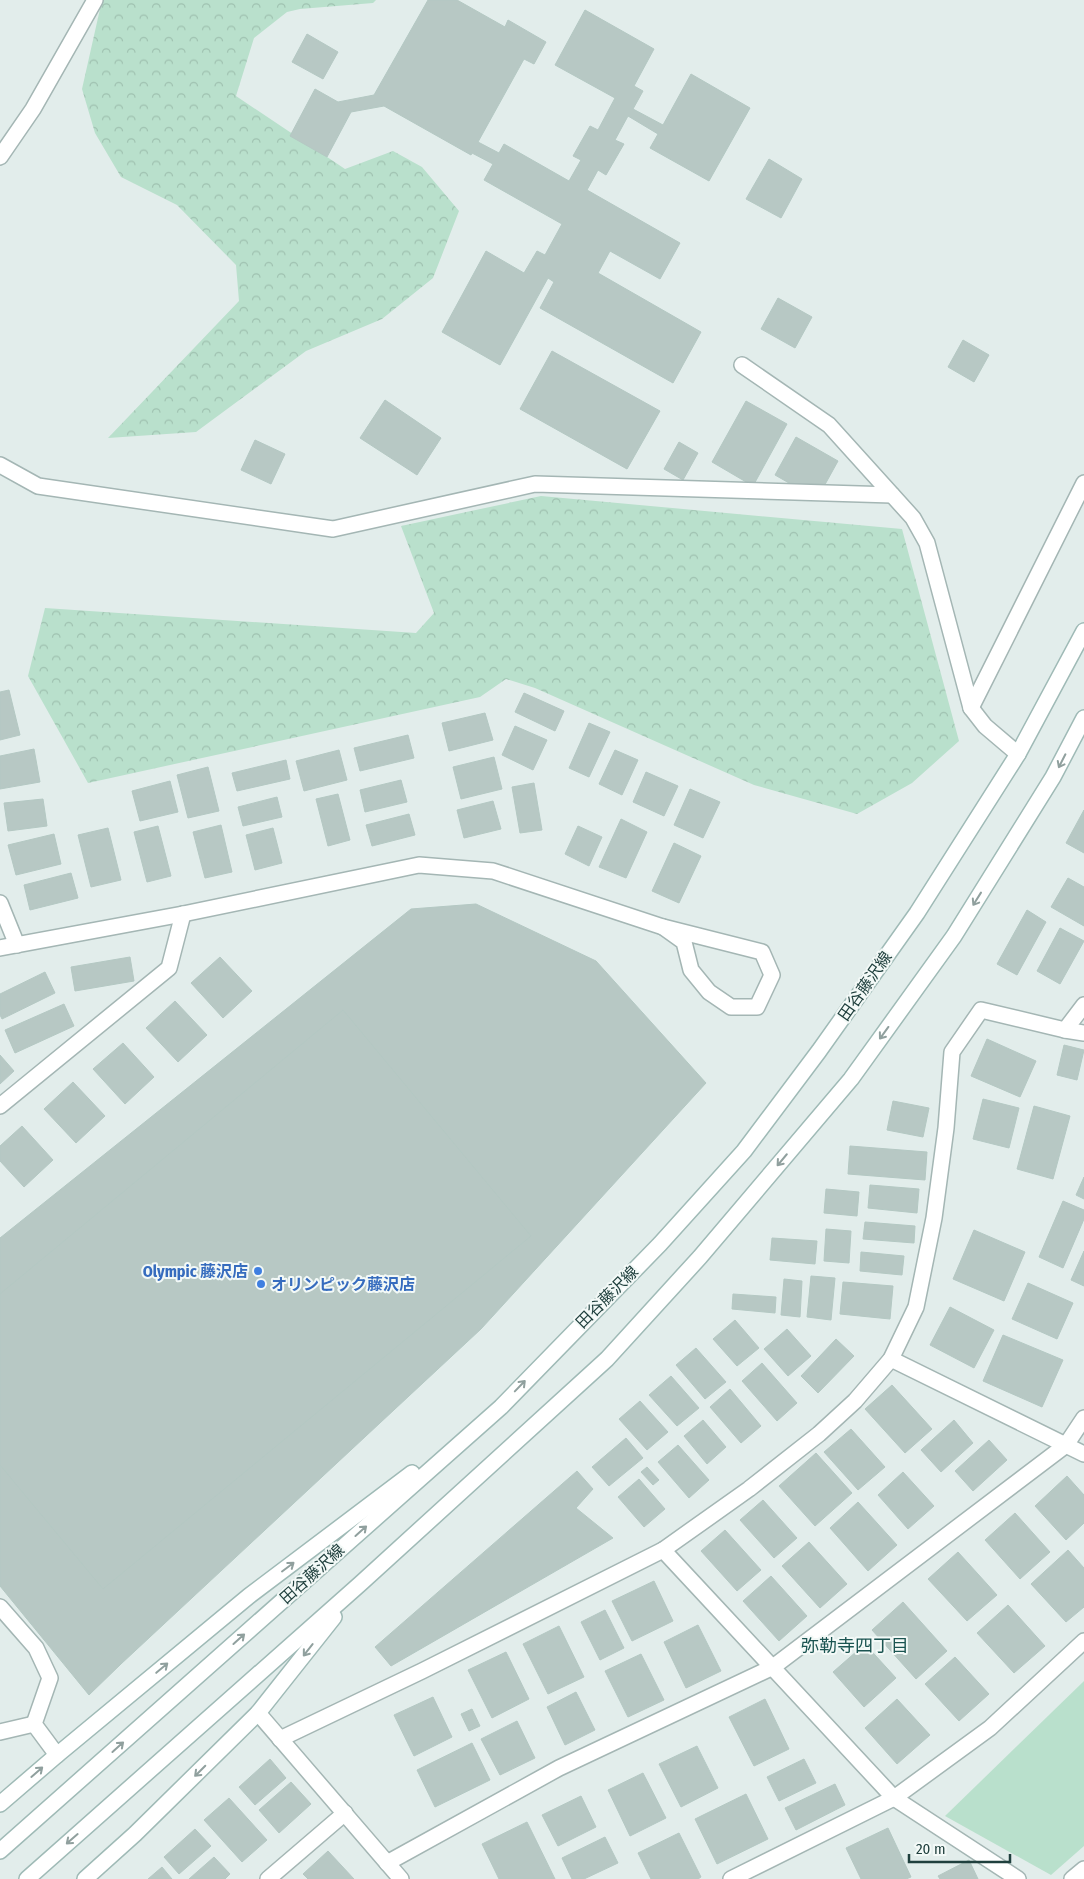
<svg xmlns="http://www.w3.org/2000/svg" width="1084" height="1879" viewBox="0 0 1084 1879" font-family="'Fira Sans Condensed','Noto Sans JP',sans-serif">
<style>
.forest{fill:url(#forest-crowns)}
.green{fill:#b9e0cc}
.building{fill:#b7c8c4;stroke:#b4c8c3}
.lines{fill:none;stroke-linecap:round;stroke-linejoin:round}
.service-casing{stroke:#a4b6b4;stroke-width:18}
.minor-casing{stroke:#a4b6b4;stroke-width:18}
.tertiary-casing{stroke:#a4b6b4;stroke-width:18}
.secondary-casing{stroke:#9fbab6;stroke-width:18}
.service{stroke:#fff;stroke-width:15}
.minor{stroke:#fff;stroke-width:15}
.tertiary{stroke:#fff;stroke-width:15}
.secondary{stroke:#fff;stroke-width:15}
.oneway{stroke:#90a09e}
.shop-dot{fill:#3f7fe0;stroke:#f3f9f7;stroke-width:2}
.labels{text-anchor:middle;dominant-baseline:central;stroke-width:4;stroke-linejoin:round;paint-order:stroke}
.street-label{font-size:16px;fill:#20403e;stroke:#f3f9f7}
.shop-label{font-size:16px;font-weight:bold;fill:#366cbe;stroke:#f3f9f7;text-anchor:end}
.neighbourhood-label{font-size:18px;fill:#1b5451;stroke:#f3f9f7}
</style>
<defs>
<pattern id="forest-crowns" width="20" height="18" patternUnits="userSpaceOnUse" patternTransform="scale(1.25)"><rect width="20" height="18" fill="#b9e0cc"/><path d="M2 6a3 3 0 1 1 6 0M12 15a3 3 0 1 1 6 0" fill="none" stroke="#9fc1b0"/></pattern>
</defs>
<rect width="100%" height="100%" fill="#e2edeb"/>
<g class="forest">
<polygon points="102,0 376,0 373,3 300,9 287,12 254,38 236,96 345,169 393,151 422,167 459,211 433,278 382,319 306,351 196,432 108,438 239,301 236,265 177,205 121,177 95,133 82,89"/>
<polygon points="541,496 902,529 959,741 912,783 857,814 754,785 535,688 506,679 480,697 88,783 28,676 45,608 416,633 434,613 401,526"/>
</g>
<polygon class="green" points="1084,1681 1084,1846 1051,1875 945,1816"/>
<g class="building">
<polygon points="428,0 457,0 505,27 508,20 546,42 534,64 524,59 478,142 499,153 504,144 569,181 581,160 573,156 590,126 598,130 615,98 555,65 585,10 654,49 634,86 643,91 633,109 663,125 691,74 750,108 709,181 650,148 658,134 628,116 615,140 624,144 606,175 598,170 587,190 680,243 660,279 610,251 598,273 701,332 673,383 540,308 554,282 548,278 500,365 442,332 486,251 524,273 537,251 545,255 562,224 484,180 493,164 472,153 471,155 384,106 351,112 327,157 290,136 315,89 338,102 374,95"/>
<polygon points="307,34 338,52 323,79 292,62"/>
<polygon points="769,159 802,179 781,218 746,199"/>
<polygon points="778,298 812,317 795,348 761,329"/>
<polygon points="963,340 989,355 974,382 948,367"/>
<polygon points="552,351 660,411 627,469 520,409"/>
<polygon points="385,400 441,438 417,475 360,438"/>
<polygon points="746,401 787,424 753,486 712,462"/>
<polygon points="796,437 838,461 817,499 775,475"/>
<polygon points="255,440 285,454 271,484 241,470"/>
<polygon points="679,442 698,453 683,480 664,469"/>
<polygon points="9,690 20,735 0,740 0,692"/>
<polygon points="524,693 564,711 555,731 515,712"/>
<polygon points="485,713 493,740 449,751 442,723"/>
<polygon points="589,723 610,732 589,777 569,768"/>
<polygon points="515,726 547,740 533,770 502,755"/>
<polygon points="408,735 414,758 360,771 354,748"/>
<polygon points="34,749 40,782 0,789 0,756"/>
<polygon points="339,750 347,780 304,791 296,761"/>
<polygon points="615,750 638,760 622,795 599,784"/>
<polygon points="494,757 502,789 461,799 453,767"/>
<polygon points="286,760 290,779 237,791 232,773"/>
<polygon points="208,767 219,811 188,818 177,775"/>
<polygon points="646,772 678,786 664,816 633,802"/>
<polygon points="401,780 407,802 365,812 360,790"/>
<polygon points="170,781 178,812 140,821 132,791"/>
<polygon points="534,783 542,830 520,833 512,787"/>
<polygon points="690,789 720,802 703,838 674,825"/>
<polygon points="338,794 350,840 328,846 316,799"/>
<polygon points="277,797 282,817 243,826 238,807"/>
<polygon points="43,799 47,826 8,831 4,803"/>
<polygon points="493,801 501,829 464,838 457,810"/>
<polygon points="1084,810 1084,853 1066,843"/>
<polygon points="409,814 415,835 372,846 366,825"/>
<polygon points="621,819 647,832 626,878 599,867"/>
<polygon points="221,825 232,872 205,878 193,832"/>
<polygon points="158,826 171,876 147,882 134,832"/>
<polygon points="578,826 602,837 589,866 565,854"/>
<polygon points="108,828 121,880 91,887 78,835"/>
<polygon points="273,828 282,863 255,870 246,835"/>
<polygon points="54,834 61,864 16,875 8,845"/>
<polygon points="674,843 701,856 679,903 652,891"/>
<polygon points="71,873 78,898 30,910 24,885"/>
<polygon points="1068,878 1084,887 1084,926 1051,907"/>
<polygon points="476,904 596,961 706,1083 481,1329 121,1664 89,1695 0,1586 0,1238 411,909"/>
<polygon points="1027,910 1046,922 1017,975 997,964"/>
<polygon points="1060,928 1084,941 1060,984 1037,971"/>
<polygon points="130,957 134,981 75,991 71,967"/>
<polygon points="220,957 252,991 223,1018 191,983"/>
<polygon points="45,972 55,993 2,1019 0,1015 0,994"/>
<polygon points="175,1001 207,1035 178,1062 146,1028"/>
<polygon points="64,1004 74,1026 15,1053 5,1030"/>
<polygon points="343,1010 531,1236 103,1589 0,1465 0,1294"/>
<polygon points="987,1039 1036,1061 1020,1097 971,1076"/>
<polygon points="123,1043 154,1077 125,1104 93,1069"/>
<polygon points="1064,1045 1084,1050 1077,1080 1057,1075"/>
<polygon points="0,1055 14,1071 0,1084"/>
<polygon points="73,1082 105,1116 76,1143 44,1109"/>
<polygon points="983,1099 1019,1108 1009,1148 973,1139"/>
<polygon points="893,1101 929,1108 923,1137 887,1130"/>
<polygon points="1034,1106 1070,1116 1053,1179 1017,1169"/>
<polygon points="22,1126 53,1160 24,1187 0,1161 0,1146"/>
<polygon points="850,1146 927,1152 925,1180 848,1174"/>
<polygon points="1084,1177 1084,1199 1076,1195"/>
<polygon points="870,1185 919,1189 917,1213 868,1208"/>
<polygon points="826,1189 859,1192 857,1216 824,1213"/>
<polygon points="1063,1201 1084,1210 1084,1219 1063,1268 1039,1257"/>
<polygon points="865,1222 915,1226 914,1243 863,1239"/>
<polygon points="826,1229 851,1231 849,1263 824,1261"/>
<polygon points="974,1230 1025,1252 1004,1301 953,1279"/>
<polygon points="772,1238 817,1241 815,1264 770,1260"/>
<polygon points="1084,1251 1084,1286 1071,1280"/>
<polygon points="861,1252 904,1256 902,1275 860,1271"/>
<polygon points="811,1276 835,1278 831,1320 807,1317"/>
<polygon points="784,1279 802,1281 800,1317 781,1315"/>
<polygon points="843,1282 893,1286 890,1319 840,1314"/>
<polygon points="1028,1283 1073,1303 1057,1339 1012,1319"/>
<polygon points="733,1294 776,1297 775,1313 732,1309"/>
<polygon points="950,1307 994,1330 974,1368 930,1345"/>
<polygon points="735,1320 759,1348 737,1366 713,1339"/>
<polygon points="787,1329 811,1356 788,1376 764,1349"/>
<polygon points="1003,1335 1063,1360 1042,1407 983,1381"/>
<polygon points="836,1339 854,1356 818,1393 801,1376"/>
<polygon points="696,1348 726,1382 705,1399 676,1365"/>
<polygon points="762,1363 797,1403 777,1421 742,1381"/>
<polygon points="671,1376 699,1408 677,1426 649,1395"/>
<polygon points="892,1385 932,1429 905,1453 865,1409"/>
<polygon points="730,1389 761,1426 741,1443 710,1407"/>
<polygon points="640,1401 668,1432 647,1450 619,1419"/>
<polygon points="703,1420 726,1447 707,1464 684,1436"/>
<polygon points="954,1420 973,1443 941,1472 921,1450"/>
<polygon points="851,1429 885,1467 858,1490 824,1452"/>
<polygon points="626,1438 643,1458 609,1486 592,1467"/>
<polygon points="989,1440 1007,1460 973,1491 955,1471"/>
<polygon points="678,1445 709,1480 689,1498 658,1462"/>
<polygon points="816,1453 852,1493 815,1526 779,1486"/>
<polygon points="647,1467 659,1480 653,1485 641,1472"/>
<polygon points="577,1471 593,1489 576,1508 613,1538 391,1666 375,1647"/>
<polygon points="903,1472 934,1506 908,1529 878,1495"/>
<polygon points="1067,1476 1084,1495 1084,1523 1066,1540 1035,1506"/>
<polygon points="639,1479 665,1509 644,1527 618,1497"/>
<polygon points="763,1500 797,1538 774,1558 740,1520"/>
<polygon points="858,1502 897,1545 868,1571 830,1528"/>
<polygon points="1015,1513 1050,1552 1020,1579 985,1540"/>
<polygon points="725,1530 761,1570 737,1591 701,1551"/>
<polygon points="809,1542 847,1584 820,1608 782,1566"/>
<polygon points="1068,1550 1084,1568 1084,1607 1066,1622 1031,1584"/>
<polygon points="958,1552 997,1595 967,1621 928,1579"/>
<polygon points="771,1576 807,1616 779,1641 743,1601"/>
<polygon points="654,1581 673,1621 632,1641 612,1601"/>
<polygon points="903,1602 947,1651 916,1679 872,1630"/>
<polygon points="1008,1605 1045,1646 1014,1673 977,1633"/>
<polygon points="605,1610 624,1648 600,1660 581,1622"/>
<polygon points="698,1625 721,1671 686,1688 664,1642"/>
<polygon points="559,1626 584,1677 548,1694 523,1644"/>
<polygon points="865,1644 896,1678 864,1707 833,1672"/>
<polygon points="506,1652 529,1699 492,1718 468,1670"/>
<polygon points="641,1654 664,1700 628,1717 605,1671"/>
<polygon points="955,1657 989,1694 959,1721 925,1684"/>
<polygon points="576,1692 595,1730 565,1745 547,1707"/>
<polygon points="433,1697 452,1737 414,1756 394,1715"/>
<polygon points="765,1699 789,1749 754,1766 729,1717"/>
<polygon points="897,1699 930,1735 897,1764 865,1728"/>
<polygon points="472,1709 480,1726 469,1731 461,1714"/>
<polygon points="517,1721 535,1758 500,1775 481,1739"/>
<polygon points="472,1743 490,1780 435,1807 417,1770"/>
<polygon points="697,1746 718,1788 681,1807 659,1764"/>
<polygon points="270,1759 286,1778 255,1805 239,1787"/>
<polygon points="804,1759 816,1783 779,1801 767,1777"/>
<polygon points="643,1773 666,1818 630,1836 608,1790"/>
<polygon points="291,1782 311,1804 279,1833 259,1810"/>
<polygon points="835,1784 845,1805 796,1830 785,1808"/>
<polygon points="746,1794 768,1839 717,1864 695,1819"/>
<polygon points="581,1796 596,1827 558,1846 542,1815"/>
<polygon points="229,1798 267,1840 242,1862 204,1820"/>
<polygon points="527,1822 555,1879 499,1879 482,1844"/>
<polygon points="888,1828 911,1877 906,1879 861,1879 846,1848"/>
<polygon points="195,1829 211,1846 179,1874 164,1857"/>
<polygon points="679,1833 701,1877 698,1879 651,1879 638,1853"/>
<polygon points="605,1837 618,1863 584,1879 572,1879 562,1858"/>
<polygon points="328,1851 354,1879 308,1879 303,1874"/>
<polygon points="214,1857 230,1874 225,1879 189,1879"/>
<polygon points="969,1860 978,1879 940,1879 938,1876"/>
<polygon points="162,1867 172,1879 148,1879"/>
</g>
<g class="lines">
<g class="service-casing">
<g id="service">
<polyline points="0,157 33,109 95,0"/>
<polyline points="742,365 829,425 913,518 927,543 971,708 985,726 1018,754"/>
<polyline points="0,465 38,486 333,529 535,484 892,495"/>
<polyline points="971,708 1084,483"/>
</g>
</g>
<g class="minor-casing">
<g id="minor">
<polyline points="0,903 17,945"/>
<polygon points="663,927 762,952 772,975 757,1007 731,1007 709,992 691,970 684,942"/>
<polyline points="0,1106 169,968 183,914"/>
<polyline points="891,1359 1084,1454"/>
<polyline points="663,1550 894,1798 1018,1879"/>
<polyline points="0,1607 36,1648 50,1678 34,1724 57,1755"/>
<polyline points="258,1713 401,1879"/>
<polyline points="0,1732 34,1724"/>
<polyline points="280,1739 422,1671 663,1550 749,1489 819,1434 855,1401 891,1359 916,1307 934,1218 946,1128 952,1052 981,1010 1065,1030 1084,1005"/>
<polyline points="387,1863 559,1768 773,1667 1066,1445 1084,1418"/>
<polyline points="268,1879 345,1813"/>
<polyline points="731,1879 894,1798 990,1728 1084,1641"/>
<polyline points="1072,1879 1084,1869"/>
</g>
</g>
<g class="tertiary-casing">
<g id="tertiary">
<polyline points="0,948 183,914 419,865 493,871 663,927"/>
<polyline points="1065,1030 1084,1033"/>
</g>
</g>
<g class="secondary-casing">
<g id="secondary">
<polyline points="0,1804 57,1755 249,1596 412,1473"/>
<polyline points="0,1851 501,1407 660,1244 744,1151 819,1051 917,913 1018,754 1084,631"/>
<polyline points="27,1879 360,1584 607,1359 700,1257 851,1079 954,936 1053,777 1084,718"/>
<polyline points="85,1879 135,1834 258,1713 334,1617"/>
</g>
</g>
<use href="#service" class="service"/>
<use href="#minor" class="minor"/>
<use href="#tertiary" class="tertiary"/>
<use href="#secondary" class="secondary"/>
</g>
<defs><path id="oneway-shaft" d="M-6 0H5M1.5-3L5.5 0L1.5 3" fill="none" stroke-width="1.6" stroke-linecap="round" stroke-linejoin="round" transform="scale(1.25)"/></defs>
<g class="oneway">
<use href="#oneway-shaft" transform="translate(1062 761) rotate(117)"/>
<use href="#oneway-shaft" transform="translate(977 899) rotate(122)"/>
<use href="#oneway-shaft" transform="translate(884 1033) rotate(126)"/>
<use href="#oneway-shaft" transform="translate(782 1160) rotate(130)"/>
<use href="#oneway-shaft" transform="translate(520 1386) rotate(-46)"/>
<use href="#oneway-shaft" transform="translate(361 1531) rotate(-42)"/>
<use href="#oneway-shaft" transform="translate(288 1567) rotate(-37)"/>
<use href="#oneway-shaft" transform="translate(239 1639) rotate(-42)"/>
<use href="#oneway-shaft" transform="translate(308 1650) rotate(128)"/>
<use href="#oneway-shaft" transform="translate(162 1668) rotate(-40)"/>
<use href="#oneway-shaft" transform="translate(118 1747) rotate(-42)"/>
<use href="#oneway-shaft" transform="translate(200 1771) rotate(135)"/>
<use href="#oneway-shaft" transform="translate(37 1772) rotate(-41)"/>
<use href="#oneway-shaft" transform="translate(72 1839) rotate(139)"/>
</g>
<g class="shop-dot">
<circle cx="258" cy="1271" r="5"/>
<circle cx="261" cy="1284" r="5"/>
</g>
<g class="labels">
<g class="street-label">
<text transform="translate(865 986) rotate(-55)">田谷藤沢線</text>
<text transform="translate(607 1297) rotate(-45)">田谷藤沢線</text>
<text transform="translate(312 1574) rotate(-42)">田谷藤沢線</text>
</g>
<g class="shop-label">
<text x="248" y="1271">Olympic 藤沢店</text>
<text x="271" y="1284" text-anchor="start">オリンピック藤沢店</text>
</g>
<g class="neighbourhood-label">
<text x="855" y="1646">弥勒寺四丁目</text>
</g>
</g>
<path d="M909 1854v8h101v-8" fill="none" stroke="#20403e" stroke-width="2.5"/>
<text x="916" y="1854" font-size="15" fill="#20403e" stroke="#f3f9f7" stroke-width="4" paint-order="stroke">20 m</text>
</svg>
